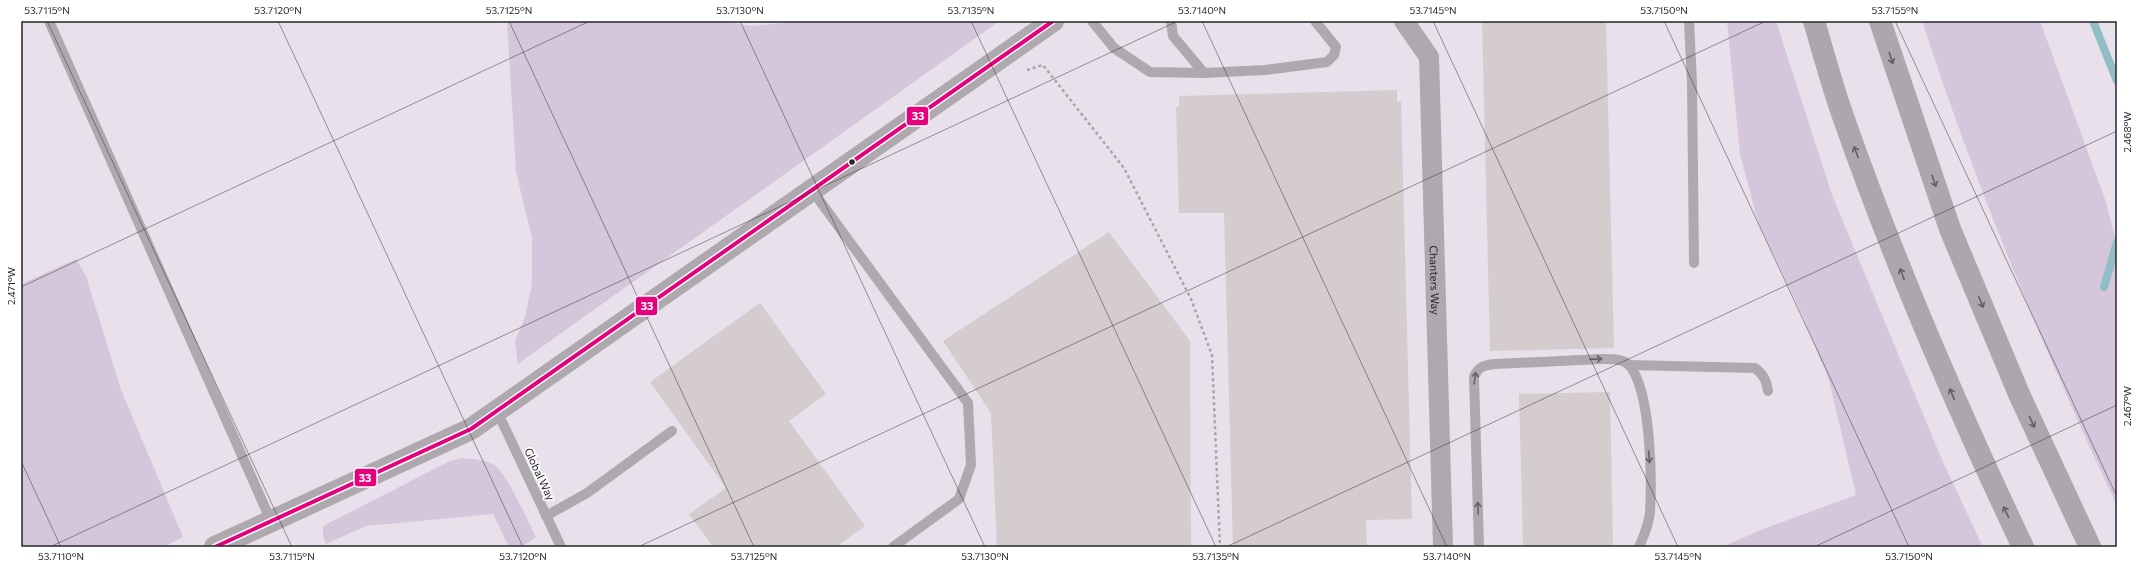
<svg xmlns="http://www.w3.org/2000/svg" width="2138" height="568" viewBox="0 0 2138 568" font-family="Commissioner,sans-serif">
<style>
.green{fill:#d5c6dc}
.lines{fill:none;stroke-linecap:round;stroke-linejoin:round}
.stream{stroke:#90bec6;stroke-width:8}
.building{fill:#d4ccce}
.path{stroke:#a8a4a9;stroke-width:2.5;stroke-dasharray:3 3;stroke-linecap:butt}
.lane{stroke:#aea9ae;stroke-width:10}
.street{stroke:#aea9ae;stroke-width:20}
.secondary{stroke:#aea9ae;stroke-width:22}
.highway{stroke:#ada6ae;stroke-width:22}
.bus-1-casing{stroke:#fff;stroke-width:7}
.bus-1{stroke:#e5007d;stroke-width:4}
.oneway{stroke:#645e66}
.oneway2{stroke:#656066}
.ticks{fill:none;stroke:#29242b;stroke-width:1;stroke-opacity:0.45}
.bus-dot{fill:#29242b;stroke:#fff;stroke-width:1.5}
.labels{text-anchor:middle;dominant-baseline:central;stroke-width:3.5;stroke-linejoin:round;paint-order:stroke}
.street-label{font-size:11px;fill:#29242b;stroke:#fff}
.line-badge{stroke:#fff;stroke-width:1.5}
.badge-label{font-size:11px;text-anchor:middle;font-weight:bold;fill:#fff}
.neatline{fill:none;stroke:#29242b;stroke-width:1.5}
.ticks-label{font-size:10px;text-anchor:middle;fill:#29242b}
</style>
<rect width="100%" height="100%" fill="#e8e0eb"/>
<g class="green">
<polygon points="507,21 718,21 752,26 805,21 998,22 518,364 515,341 525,317 532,284 532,238 516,172"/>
<polygon points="1727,21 1776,21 1832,195 1943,462 1983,547 1722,547 1763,529 1856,495 1829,380 1801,312 1758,222 1740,154"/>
<path d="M 1922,21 L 2040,21 L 2106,202 L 2117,244 L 2117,506 C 2042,346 1977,189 1922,21 Z"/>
<polygon points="76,259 86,276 121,390 183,537 163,547 21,547 21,284"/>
<path d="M 461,458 C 471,459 485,459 494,465 C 507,473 528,522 536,537 L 522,547 L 509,547 L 493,514 L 366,526 L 326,544 L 323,536 L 323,527 L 327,524 L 448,462 Z"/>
</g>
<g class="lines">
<g class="stream">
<polyline points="2093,21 2117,81"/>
<polyline points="2104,287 2117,242"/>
</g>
</g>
<g class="building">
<polygon points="1482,21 1606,21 1614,348 1490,351"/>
<polygon points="1397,90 1397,102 1401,101 1412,519 1366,520 1367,547 1233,547 1224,213 1179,213 1176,107 1179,107 1179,96"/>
<polygon points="1109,232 1190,341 1191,547 997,547 991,413 943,341"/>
<polygon points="760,303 826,394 789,421 865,526 836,547 713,547 689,514 726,488 650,382"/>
<polygon points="1610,392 1613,547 1523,547 1519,394"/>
</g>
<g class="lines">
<polyline class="path" points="1027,70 1043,65 1124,168 1191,299 1212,355 1220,547"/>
<g class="lane">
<polyline points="49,21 271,521"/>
<polyline points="1092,21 1114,48 1150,72 1204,73 1265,70 1327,62 1334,55 1336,47 1315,21"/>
<polyline points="1171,21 1173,36 1204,73"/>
<polyline points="1689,21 1692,83 1694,263"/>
<polyline points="811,189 968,403 971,465 959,499 893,547"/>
<path d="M 1629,365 L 1755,368 C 1764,375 1766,380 1768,391"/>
<polyline points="497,411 561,547"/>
<polyline points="546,516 587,493 672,431"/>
<path d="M 1479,547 L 1474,377 C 1478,367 1484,365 1495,364 L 1601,359 C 1611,359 1623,358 1630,366 C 1651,393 1652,478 1650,512 C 1649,525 1644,535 1639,547"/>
</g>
<path class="street" id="s1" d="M 1404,21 L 1429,57 L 1443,547"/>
<polyline class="secondary" points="215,547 471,429 1053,21"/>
<g class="highway">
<path d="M 1814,21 C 1824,55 1833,89 1845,122 C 1896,267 1957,408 2023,547"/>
<polyline points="1880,21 1950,229 2019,394 2090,547"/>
</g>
<g class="bus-1-casing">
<polyline id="bus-1" points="215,547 471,429 1053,21"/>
</g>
<use href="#bus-1" class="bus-1"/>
</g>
<defs><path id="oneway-shaft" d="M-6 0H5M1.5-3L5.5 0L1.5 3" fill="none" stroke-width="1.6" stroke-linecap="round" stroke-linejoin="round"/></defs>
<g class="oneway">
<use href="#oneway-shaft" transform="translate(1891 58) rotate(72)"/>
<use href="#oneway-shaft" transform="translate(1856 152) rotate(-111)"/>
<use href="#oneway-shaft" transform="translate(1934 181) rotate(71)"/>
<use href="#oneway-shaft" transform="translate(1902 274) rotate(-111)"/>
<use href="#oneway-shaft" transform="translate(1981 302) rotate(67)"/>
<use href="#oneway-shaft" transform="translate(1952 394) rotate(-113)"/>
<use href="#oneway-shaft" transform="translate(2032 422) rotate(65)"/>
<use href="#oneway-shaft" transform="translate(2006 512) rotate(-116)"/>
</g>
<g class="oneway2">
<use href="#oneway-shaft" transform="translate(1596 359) rotate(-2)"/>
<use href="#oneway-shaft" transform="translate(1475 378) rotate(-81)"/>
<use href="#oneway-shaft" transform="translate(1649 457) rotate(86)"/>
<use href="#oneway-shaft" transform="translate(1478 508) rotate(-92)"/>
</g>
<path class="ticks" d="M 47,21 L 292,547M 278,21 L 523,547M 509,21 L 754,547M 740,21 L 985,547M 971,21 L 1216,547M 1202,21 L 1447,547M 1433,21 L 1678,547M 1664,21 L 1909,547M 1895,21 L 2117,497M 21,287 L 590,21M 21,461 L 61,547M 50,547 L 1178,21M 638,547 L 1766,21M 1226,547 L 2117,131M 1814,547 L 2117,405"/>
<circle class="bus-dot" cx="852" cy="162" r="3.5"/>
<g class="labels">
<g class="street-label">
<text stroke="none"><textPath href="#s1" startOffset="267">Chanters Way</textPath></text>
<text transform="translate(540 474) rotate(65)">Global Way</text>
</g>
</g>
<g class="line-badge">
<rect x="906" y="106" width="23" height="20" rx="4" fill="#e5007d"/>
<rect x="635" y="296" width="23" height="20" rx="4" fill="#e5007d"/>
<rect x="354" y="468" width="23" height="19" rx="4" fill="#e5007d"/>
</g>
<g class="badge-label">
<text x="918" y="120">33</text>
<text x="647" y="310">33</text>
<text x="365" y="482">33</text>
</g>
<rect width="2138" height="568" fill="none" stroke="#ffffff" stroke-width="44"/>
<rect x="22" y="22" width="2094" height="524" class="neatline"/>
<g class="ticks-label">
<text x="47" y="14">53.7115°N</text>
<text x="278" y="14">53.7120°N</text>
<text x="509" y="14">53.7125°N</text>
<text x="740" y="14">53.7130°N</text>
<text x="971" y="14">53.7135°N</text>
<text x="1202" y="14">53.7140°N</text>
<text x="1433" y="14">53.7145°N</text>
<text x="1664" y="14">53.7150°N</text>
<text x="1895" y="14">53.7155°N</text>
<text transform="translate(2127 132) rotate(-90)" y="4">2.468°W</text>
<text transform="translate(11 286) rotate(-90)" y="4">2.471°W</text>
<text transform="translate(2127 406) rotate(-90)" y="4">2.467°W</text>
<text x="61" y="560">53.7110°N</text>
<text x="292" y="560">53.7115°N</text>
<text x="523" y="560">53.7120°N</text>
<text x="754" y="560">53.7125°N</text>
<text x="985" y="560">53.7130°N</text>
<text x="1216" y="560">53.7135°N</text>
<text x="1447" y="560">53.7140°N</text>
<text x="1678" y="560">53.7145°N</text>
<text x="1909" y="560">53.7150°N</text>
</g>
</svg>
